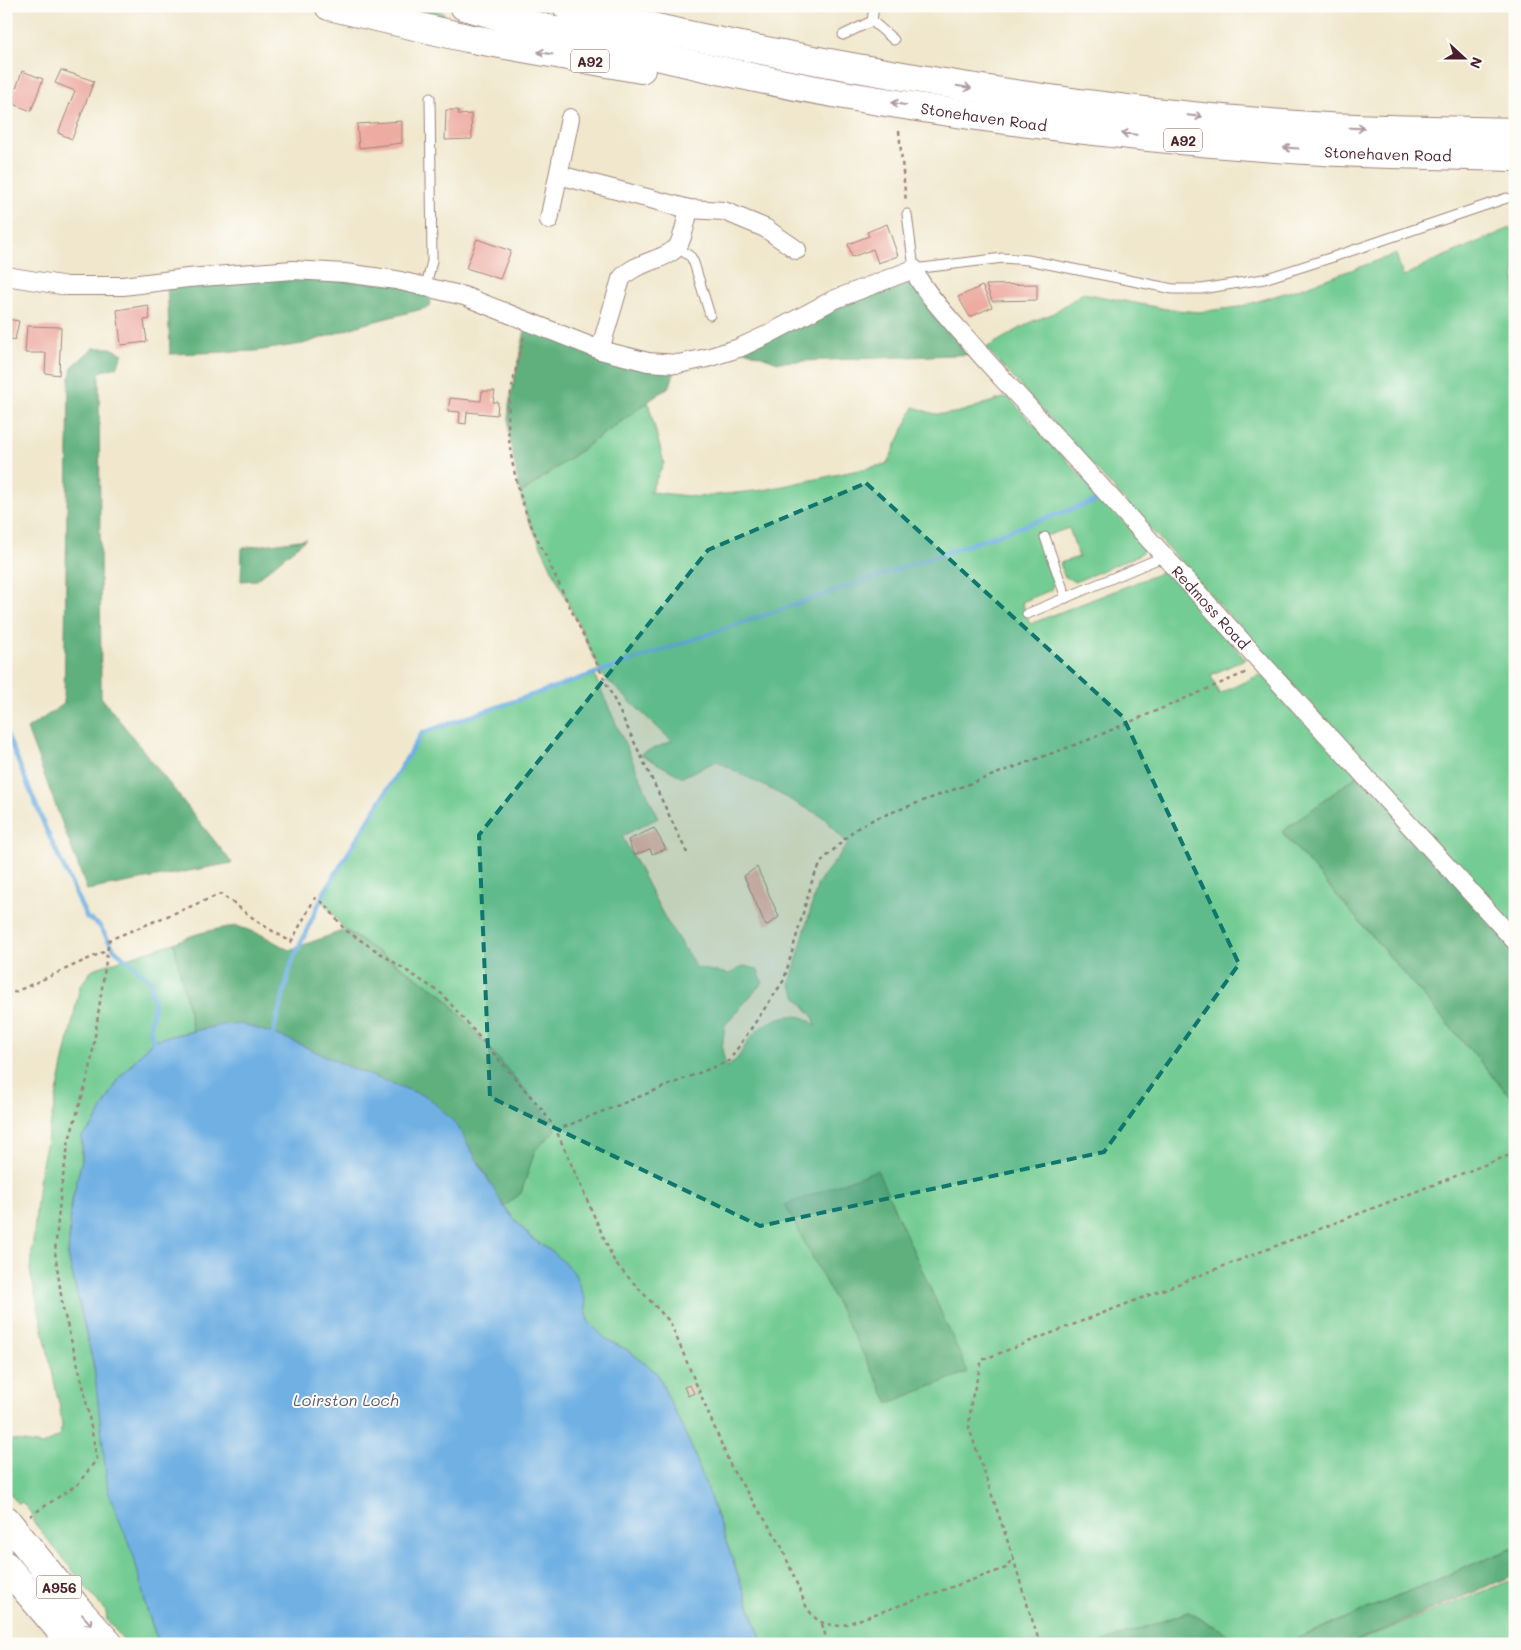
<svg xmlns="http://www.w3.org/2000/svg" width="1521" height="1650" viewBox="0 0 1521 1650" font-family="Mali,sans-serif">
<style>
.green{fill:#73cc93;stroke:#5e765f}
.forest{fill:#5eb07d;stroke:#546854}
.water{fill:#6fb0e3;stroke:#5c6887}
.lines{fill:none;stroke-linecap:round;stroke-linejoin:round}
.stream{stroke:#6fb0e3;stroke-width:4.5}
.building{fill:#edaba2}
.lane-casing{stroke:#9d837c;stroke-width:11}
.street-casing{stroke:#9d837c;stroke-width:20}
.primary-casing{stroke:#9d837c;stroke-width:30}
.path{stroke:#9d837c;stroke-width:2.5;stroke-dasharray:4 4;stroke-linecap:butt}
.lane{stroke:#fff;stroke-width:9}
.street{stroke:#fff;stroke-width:18}
.primary{stroke:#fff;stroke-width:28}
.oneway{stroke:#ae9aa0}
.marked{fill:#0f766e;fill-opacity:0.2;stroke:#0f766e;stroke-width:4;stroke-dasharray:10 6;stroke-linejoin:round}
.labels{text-anchor:middle;dominant-baseline:central;stroke-width:4;stroke-linejoin:round;paint-order:stroke}
.shield{fill:#fdfcf7;stroke:#806168;stroke-width:1}
.shield-label{font-size:14px;font-weight:bold;fill:#4a1f2b}
.street-label{font-size:15px;fill:#4a1f2b;stroke:#fdfcf7}
.water-label{font-size:16px;font-style:italic;fill:#595975;stroke:#fdfcf7}
</style>
<rect width="100%" height="100%" fill="#fdfcf7"/>
<filter id="ink" filterUnits="userSpaceOnUse"><feTurbulence type="fractalNoise" baseFrequency=".02" numOctaves="2"/><feDisplacementMap in="SourceGraphic" scale="10" xChannelSelector="R" yChannelSelector="G"/><feConvolveMatrix kernelMatrix="1 2 1 2 8 2 1 2 1" color-interpolation-filters="sRGB"/></filter>
<filter id="wash" filterUnits="userSpaceOnUse"><feTurbulence type="fractalNoise" baseFrequency=".0096" numOctaves="4" result="noise"/><feDisplacementMap in="SourceGraphic" scale="20" xChannelSelector="R" yChannelSelector="G"/><feGaussianBlur stdDeviation="1.12" result="paint"/><feColorMatrix in="noise" values="0 0 0 0 0 0 0 0 0 0 0 0 0 0 0 0 0 1.4 0 .05"/><feComposite in="paint" operator="in"/></filter>
<g filter="url(#wash)">
<rect width="100%" height="100%" fill="#f0e7cc"/>
<g class="green">
<polygon points="368,6 422,6 444,13 442,23"/>
<polygon points="1515,226 1515,930 986,348 1033,321 1052,314 1083,293 1166,309 1198,312 1239,307 1301,288 1396,254 1403,277 1431,262"/>
<path d="M 1008,397 L 1145,544 L 1144,550 L 1139,555 L 1075,582 L 1064,576 L 1060,563 L 1079,557 L 1069,528 L 1040,538 L 1054,580 L 1051,590 L 1022,602 L 1030,624 L 1163,572 L 1172,574 L 1245,659 L 1211,675 L 1219,694 L 1261,674 L 1358,775 L 1282,832 L 1515,1102 L 1515,1547 L 1284,1644 L 1241,1644 L 1221,1630 L 1188,1612 L 1102,1644 L 763,1644 L 694,1453 L 657,1373 L 629,1351 L 606,1339 L 588,1321 L 585,1299 L 554,1253 L 531,1238 L 504,1207 L 521,1193 L 535,1150 L 556,1129 L 540,1107 L 442,994 L 345,930 L 325,904 L 320,901 L 422,733 L 594,674 L 658,818 L 622,836 L 666,920 L 697,968 L 729,974 L 744,966 L 757,969 L 763,982 L 725,1025 L 722,1049 L 726,1067 C 740,1061 743,1046 753,1035 C 765,1022 789,1010 807,1019 C 810,1020 813,1024 816,1026 L 813,1016 L 798,999 L 790,984 L 818,883 L 848,844 L 823,817 L 717,761 L 682,777 L 640,754 L 672,741 L 603,676 L 529,521 L 520,494 L 648,402 L 664,463 L 650,492 L 698,497 L 764,490 L 887,464 L 914,407 C 921,409 929,413 936,414 C 961,416 984,402 1008,397 Z"/>
<polygon points="174,943 193,1031 153,1040 120,1077 92,1127 82,1136 82,1160 71,1205 68,1256 94,1367 147,1610 159,1644 127,1644 107,1620 106,1612 32,1520 35,1518 22,1502 18,1504 6,1488 6,1439 42,1445 59,1437 62,1426 60,1408 30,1270 40,1173 80,986 93,969"/>
<polygon points="1515,1579 1515,1644 1350,1644"/>
</g>
<g class="forest">
<polygon points="914,269 980,354 778,362 739,348"/>
<polygon points="246,273 432,287 430,307 364,324 303,344 255,351 170,354 167,281"/>
<polygon points="527,321 677,364 670,386 520,494 509,434 509,405"/>
<polygon points="93,348 111,348 123,354 117,367 99,372 101,697 232,863 87,890 27,729 64,704 69,384 72,367"/>
<polygon points="306,539 256,580 241,581 242,548"/>
<polygon points="1362,772 1515,941 1515,1102 1282,832"/>
<path d="M 237,926 L 262,935 L 289,950 L 345,930 L 442,994 L 540,1107 L 556,1130 L 535,1150 L 521,1193 L 504,1207 L 478,1161 L 356,1070 L 288,1039 L 222,1025 L 193,1031 L 174,943 C 195,933 214,929 237,926 Z"/>
<polygon points="877,1170 968,1372 889,1403 785,1205"/>
<polygon points="1515,1547 1515,1575 1349,1644 1284,1644"/>
<polygon points="1188,1612 1221,1630 1241,1644 1097,1644"/>
</g>
<polygon class="water" points="243,1024 288,1039 356,1070 428,1097 457,1125 504,1207 531,1238 554,1253 574,1272 585,1299 588,1321 606,1339 629,1351 657,1373 694,1453 763,1644 159,1644 147,1610 134,1557 108,1491 94,1367 68,1256 71,1205 82,1160 82,1136 92,1127 120,1077 153,1040 222,1025"/>
<g class="lines">
<g class="stream">
<path d="M 6,732 L 46,829 L 87,918 L 99,925 L 114,949 L 149,979 L 152,985 C 149,994 154,996 154,1004 C 153,1019 147,1024 153,1040"/>
<polyline points="273,1034 292,962 325,891 422,733 1099,500"/>
</g>
</g>
<g id="blocks">
<g class="building">
<polygon points="61,70 94,81 72,139 58,133 75,91 55,83"/>
<polygon points="22,71 43,79 31,111 11,103"/>
<polygon points="446,110 458,110 459,115 471,114 472,139 445,140"/>
<polygon points="402,121 402,143 359,148 357,124"/>
<polygon points="887,224 898,256 878,263 873,249 852,257 848,244 869,236 867,232"/>
<polygon points="477,239 511,251 500,279 466,268"/>
<polygon points="1037,284 1037,300 992,301 986,285"/>
<polygon points="982,286 992,307 970,317 958,297"/>
<polygon points="148,305 150,319 144,320 147,342 121,345 117,310"/>
<polygon points="6,319 19,321 15,340 6,338"/>
<polygon points="27,326 61,327 59,375 45,373 46,353 25,353"/>
<polygon points="482,391 495,391 493,402 498,402 497,415 467,412 466,424 459,423 460,412 448,411 450,398 481,401"/>
<polygon points="654,828 666,849 652,854 650,849 634,855 628,840"/>
<polygon points="757,867 779,917 766,926 744,876"/>
<polygon points="690,1385 694,1393 688,1396 684,1387"/>
</g>
</g>
</g>
<g filter="url(#ink)">
<use href="#blocks" fill-opacity="0" stroke="#9d837c" stroke-width="1"/>
<g class="lines">
<g class="lane-casing">
<g id="lane">
<polyline points="874,6 872,21 894,40"/>
<polyline points="843,35 872,21"/>
<polyline points="907,214 914,269 1003,258 1028,260 1173,289 1201,289 1264,279 1333,257 1507,198"/>
<polyline points="677,247 691,257 694,263 710,315"/>
<polyline points="426,286 432,261 430,98"/>
<polyline points="1045,537 1066,598"/>
<polyline points="1027,614 1165,556"/>
</g>
</g>
<g class="street-casing">
<g id="street">
<polyline points="559,175 689,209 724,211 765,228 797,250"/>
<polyline points="549,220 570,118"/>
<path id="s1" d="M 6,276 L 67,286 L 123,286 L 188,278 L 293,270 L 345,273 L 396,280 L 464,296 L 600,350 L 648,362 L 678,364 L 707,358 L 739,348 L 767,335 L 833,300 L 914,269 C 919,289 965,335 980,354 L 1515,941"/>
<path d="M 600,350 L 621,279 C 635,261 668,260 678,246 C 684,236 686,220 689,209"/>
</g>
</g>
<g class="primary-casing">
<g id="primary">
<polyline points="329,6 467,38 641,69"/>
<path id="s2" d="M 464,6 C 592,42 723,74 855,97 C 1009,123 1166,142 1322,151 C 1386,155 1451,155 1515,157"/>
<path d="M 567,6 C 676,35 786,56 897,75 C 1039,100 1183,118 1327,127 C 1390,130 1452,130 1515,132"/>
<polyline points="6,1520 80,1612 109,1644"/>
<polyline points="6,1566 72,1644"/>
</g>
</g>
<g class="path">
<polyline points="899,131 906,202"/>
<path d="M 524,337 C 519,359 512,382 509,405 C 505,443 516,485 529,521 L 688,855"/>
<polyline points="6,996 108,950"/>
<polyline points="556,1130 729,1061 784,980 813,878 823,860 854,830 874,819 1088,740 1247,672"/>
<path d="M 30,1516 L 78,1484 L 97,1459 L 83,1385 L 63,1309 L 55,1252 L 61,1189 L 69,1140 L 90,1070 L 109,940 L 221,894 L 261,924 L 291,942 L 315,898 L 325,904 L 345,930 L 442,994 L 540,1107 L 556,1130 L 615,1263 L 670,1322 L 732,1469 L 780,1543 L 806,1606 C 817,1623 822,1624 841,1626 L 1006,1568 L 1013,1557 L 969,1428 L 971,1402 L 982,1360 L 1515,1153"/>
<polyline points="1013,1557 1021,1585 1040,1644"/>
<polyline points="822,1624 828,1644"/>
</g>
<use href="#lane" class="lane"/>
<use href="#street" class="street"/>
<use href="#primary" class="primary"/>
</g>
<defs><path id="oneway-shaft" d="M-6 0H5M1.5-3L5.5 0L1.5 3" fill="none" stroke-width="1.6" stroke-linecap="round" stroke-linejoin="round" transform="scale(1.25)"/></defs>
<g class="oneway">
<use href="#oneway-shaft" transform="translate(545 53) rotate(-170)"/>
<use href="#oneway-shaft" transform="translate(964 87) rotate(9)"/>
<use href="#oneway-shaft" transform="translate(899 104) rotate(-171)"/>
<use href="#oneway-shaft" transform="translate(1195 116) rotate(6)"/>
<use href="#oneway-shaft" transform="translate(1357 128) rotate(2)"/>
<use href="#oneway-shaft" transform="translate(1129 134) rotate(-174)"/>
<use href="#oneway-shaft" transform="translate(1291 148) rotate(-176)"/>
<use href="#oneway-shaft" transform="translate(87 1620) rotate(48)"/>
</g>
</g>
<path class="marked" d="M 866,483 L 1123,717 L 1239,964 L 1104,1152 L 760,1226 L 490,1097 L 479,835 L 708,550 Z"/>
<g class="labels">
<g class="shield">
<rect x="571" y="49.5" width="38" height="23" rx="4"/>
<rect x="1164" y="128.5" width="38" height="23" rx="4"/>
<rect x="36.5" y="1575.5" width="45" height="23" rx="4"/>
</g>
<g class="shield-label">
<text x="590" y="61">A92</text>
<text x="1183" y="140">A92</text>
<text x="59" y="1587">A956</text>
</g>
<g class="street-label">
<text stroke="none"><textPath href="#s2" startOffset="532">Stonehaven Road</textPath></text>
<text stroke="none"><textPath href="#s2" startOffset="938">Stonehaven Road</textPath></text>
<text stroke="none"><textPath href="#s1" startOffset="1394">Redmoss Road</textPath></text>
</g>
<g class="water-label">
<text x="346" y="1399">Loirston Loch</text>
</g>
</g>
<rect width="1521" height="1650" fill="none" stroke="#fdfcf7" stroke-width="25"/>
<g transform="translate(1464 58) rotate(111)" stroke="#fdfcf7" stroke-width="4" paint-order="stroke">
<path d="M0-4L9 19L0 12L-9 19Z" fill="#4a1f2b"/>
<text y="-8" font-size="14" font-weight="bold" text-anchor="middle" fill="#4a1f2b">N</text>
</g>
</svg>
